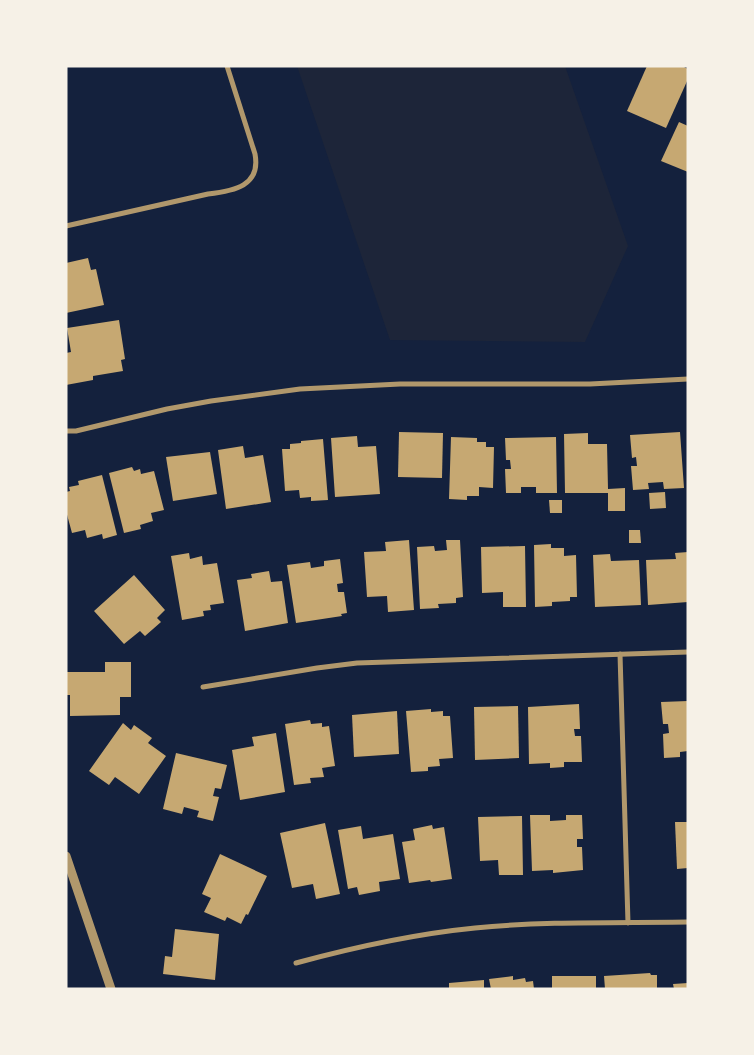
<svg xmlns="http://www.w3.org/2000/svg" width="754" height="1055" viewBox="0 0 754 1055" font-family="'Noto Sans',sans-serif">
<style>
.green{fill:#1d2539}
.building{fill:#c6a872}
.lines{fill:none;stroke-linecap:round;stroke-linejoin:round}
.minor{stroke:#b1986c;stroke-width:5}
.tertiary{stroke:#b1986c;stroke-width:9}
</style>
<rect width="100%" height="100%" fill="#14213d"/>
<polygon class="green" points="297,66 565,66 628,246 585,342 390,340"/>
<g class="building">
<polygon points="647,66 682,66 688,69 688,79 666,128 627,111"/>
<polygon points="679,122 688,126 688,172 661,161"/>
<polygon points="88,258 91,270 96,269 104,305 66,313 66,263"/>
<polygon points="119,320 125,359 121,360 123,371 93,376 93,380 66,385 66,353 71,352 67,328"/>
<polygon points="399,432 443,433 442,478 398,477"/>
<polygon points="680,432 684,488 664,489 663,482 648,483 649,489 633,490 631,466 637,466 636,457 632,458 630,435"/>
<polygon points="588,433 588,444 607,444 608,489 625,488 625,511 608,511 608,493 565,493 564,434"/>
<polygon points="357,436 358,447 376,446 380,494 335,497 331,438"/>
<polygon points="451,437 477,438 477,442 486,442 486,447 494,447 493,488 479,487 479,496 467,496 467,500 449,499"/>
<polygon points="556,437 557,493 536,493 536,487 521,487 521,493 506,493 505,469 511,469 510,460 506,460 505,438"/>
<polygon points="323,439 328,500 311,501 311,497 300,498 299,490 285,491 282,449 290,449 290,444 301,443 301,441"/>
<polygon points="243,446 245,458 263,455 271,502 226,509 218,450"/>
<polygon points="210,452 217,494 173,501 166,457"/>
<polygon points="132,467 134,471 140,469 141,474 154,471 164,510 151,513 153,521 140,525 141,529 124,533 109,473"/>
<polygon points="102,475 117,535 103,539 102,534 87,538 85,530 72,533 66,511 66,492 70,491 69,487 79,485 78,481"/>
<polygon points="665,492 666,508 650,509 649,493"/>
<polygon points="549,500 562,500 562,513 550,513"/>
<polygon points="629,530 640,530 641,543 629,543"/>
<polygon points="409,540 414,610 388,612 387,596 367,597 364,552 386,551 385,542"/>
<polygon points="446,540 460,540 463,597 456,598 456,603 438,604 439,608 420,609 417,547 434,546 435,551 447,550"/>
<polygon points="551,544 551,548 564,548 564,556 576,555 577,597 570,597 570,601 552,602 552,606 535,607 534,545"/>
<polygon points="525,546 526,607 503,607 503,592 482,593 481,547"/>
<polygon points="688,552 688,602 648,605 646,560 676,559 675,553"/>
<polygon points="189,553 190,559 202,556 203,565 217,563 224,603 210,605 211,610 203,611 204,616 182,620 171,556"/>
<polygon points="610,554 611,561 639,560 641,605 595,607 593,555"/>
<polygon points="340,559 343,583 337,584 338,592 344,592 347,613 341,614 342,616 296,623 287,565 310,562 311,568 324,566 324,561"/>
<polygon points="269,571 271,582 282,581 288,623 245,631 237,580 252,578 251,574"/>
<polygon points="134,575 165,610 157,618 161,622 145,636 140,631 124,644 94,611"/>
<polygon points="105,662 131,662 131,697 120,697 120,715 70,716 70,695 66,695 66,672 105,672"/>
<polygon points="688,701 688,751 680,752 680,757 664,758 663,734 669,733 668,724 663,724 661,702"/>
<polygon points="579,704 580,729 574,729 575,736 581,736 582,762 564,762 564,767 550,768 550,763 529,764 528,707"/>
<polygon points="518,706 519,758 475,760 474,707"/>
<polygon points="431,709 431,712 443,711 443,716 450,716 453,758 439,759 440,766 428,767 428,771 411,772 406,711"/>
<polygon points="397,711 399,754 354,757 352,715"/>
<polygon points="310,720 311,724 322,723 322,727 329,726 335,766 322,768 324,777 310,778 311,783 294,785 285,724"/>
<polygon points="123,723 131,730 134,725 152,738 148,743 166,756 139,794 115,777 109,785 89,771"/>
<polygon points="276,733 285,792 240,800 232,750 254,746 252,737"/>
<polygon points="176,753 227,765 221,789 215,788 213,796 219,797 213,821 197,817 199,811 184,807 182,814 163,809"/>
<polygon points="530,815 550,815 550,821 566,820 566,815 582,815 583,839 577,839 577,847 582,847 583,870 553,873 553,870 532,871"/>
<polygon points="522,816 523,875 499,875 498,860 480,861 478,817"/>
<polygon points="675,822 688,822 688,868 677,869"/>
<polygon points="325,823 340,894 316,899 313,884 292,888 280,833"/>
<polygon points="432,825 433,829 444,827 452,879 431,882 430,880 409,883 402,842 415,840 413,829"/>
<polygon points="361,826 363,839 393,834 400,879 379,882 380,891 359,895 357,887 348,889 338,830"/>
<polygon points="220,854 267,876 248,915 246,914 241,924 227,917 225,921 204,912 211,898 202,894"/>
<polygon points="175,929 219,934 215,980 163,974 165,956 172,957"/>
<polygon points="650,973 651,975 657,975 657,989 605,989 604,976"/>
<polygon points="513,976 513,980 525,978 526,982 533,981 534,989 491,989 489,979"/>
<rect x="552" y="976" width="44" height="13"/>
<polygon points="484,980 484,989 449,989 449,983"/>
<polygon points="688,983 688,989 674,989 673,984"/>
</g>
<g class="lines">
<g class="minor">
<path d="M 66,226 L 208,194 C 234,191 261,186 255,154 L 227,66"/>
<polyline points="66,431 76,431 167,409 211,401 300,389 400,384 590,384 688,379"/>
<polyline points="620,654 628,923"/>
<polyline points="203,687 317,668 357,663 688,652"/>
<path d="M 296,963 C 355,947 414,934 475,928 C 546,921 617,923 688,922"/>
</g>
<polyline class="tertiary" points="66,856 111,989"/>
</g>
<rect width="754" height="1055" fill="none" stroke="#f6f1e7" stroke-width="135"/>
</svg>
